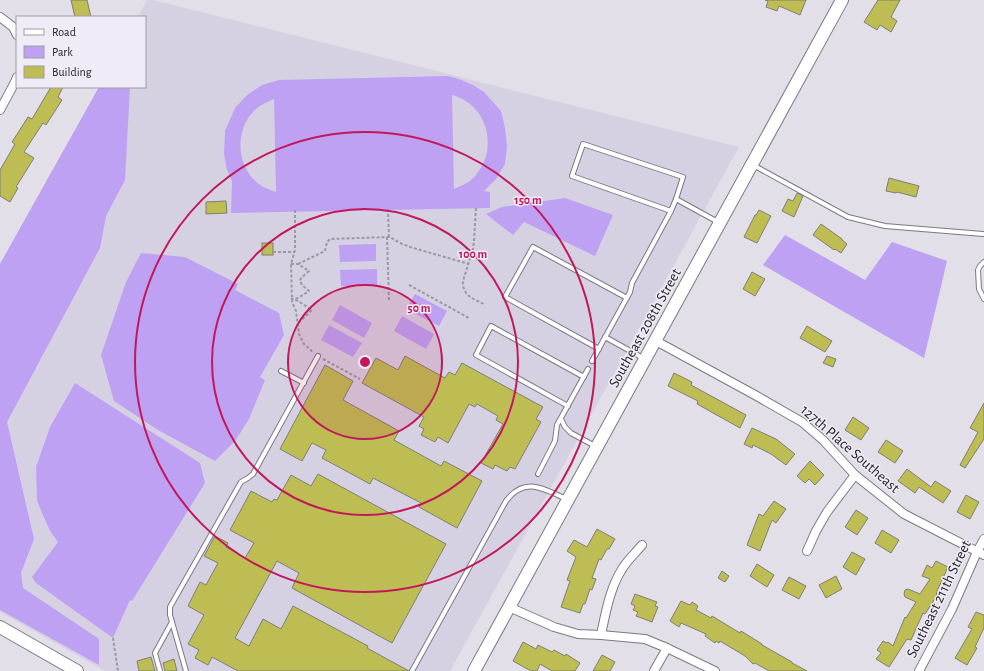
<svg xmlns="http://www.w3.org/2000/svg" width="984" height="671" viewBox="0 0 984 671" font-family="'Alegreya Sans',sans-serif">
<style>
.built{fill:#d6d1e2}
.green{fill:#bea1f3;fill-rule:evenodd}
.building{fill:#bdbd53;stroke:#7e7f75}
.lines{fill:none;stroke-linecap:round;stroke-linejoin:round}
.lane-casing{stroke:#7b7982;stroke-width:6}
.street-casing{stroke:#7b7982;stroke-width:10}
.secondary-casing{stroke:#7b7982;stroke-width:14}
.path{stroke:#9b98a0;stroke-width:2;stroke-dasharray:3 2;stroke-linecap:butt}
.lane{stroke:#fff;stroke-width:4}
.street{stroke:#fff;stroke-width:8}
.secondary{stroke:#fff;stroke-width:12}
.ring{fill:none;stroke:#c2185b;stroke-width:2}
.labels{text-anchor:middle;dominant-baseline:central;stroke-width:3;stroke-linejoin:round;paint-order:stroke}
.street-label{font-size:15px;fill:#242327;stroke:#efecf7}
.centre{fill:#c2185b;stroke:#efecf7;stroke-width:2}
.ring-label{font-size:12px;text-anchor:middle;font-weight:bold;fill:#c2185b;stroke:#efecf7;stroke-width:3;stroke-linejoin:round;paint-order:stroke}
</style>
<rect width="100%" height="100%" fill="#e2dfe9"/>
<polygon class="built" points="147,0 153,0 739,147 450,671 105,671 0,612 0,264 99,87 145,87 145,17 138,17"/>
<g class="green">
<path d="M 448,76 L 459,79 L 473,85 L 484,92 L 501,111 L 505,128 L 507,146 L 505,164 L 496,179 L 484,191 L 490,192 L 490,208 L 231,213 L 232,181 L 227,170 L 224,154 L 225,131 L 235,108 L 247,95 L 262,85 L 279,80 ZM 452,95 C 490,105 500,154 471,180 C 466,184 460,186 454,189 ZM 274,99 L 276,192 C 271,190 264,188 259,184 C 236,167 234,130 255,110 C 260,105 268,102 274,99 Z"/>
<polygon points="99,87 130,87 125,180 106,216 100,248 7,422 34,539 21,573 23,588 99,639 99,665 0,610 0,264"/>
<polygon points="565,198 613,215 595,256 524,222 513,235 486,214 502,207"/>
<polygon points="785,235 865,280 892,242 947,261 924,358 763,265"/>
<polygon points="376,244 376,261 340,262 339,245"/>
<polygon points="141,253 185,257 238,284 235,290 279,313 284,335 260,377 265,380 249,419 235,441 215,461 158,430 114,401 101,355 126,282"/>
<polygon points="377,269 377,286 341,286 340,270"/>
<polygon points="415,294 447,311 439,326 406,309"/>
<polygon points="340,305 372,323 364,338 332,320"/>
<polygon points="402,316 434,334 426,349 394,331"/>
<polygon points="329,325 362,343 353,357 321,340"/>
<polygon points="75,383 200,463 205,483 132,601 130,600 113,638 36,583 32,577 58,542 50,531 37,501 36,467 50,427"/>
</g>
<g class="building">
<polygon points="71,0 87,0 91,17 75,17"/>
<polygon points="765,0 806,0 800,15 779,6 777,11 766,7 768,1"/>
<polygon points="878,0 900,0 891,17 897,21 891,32 880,25 877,30 864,22"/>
<polygon points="51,87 63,87 58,97 62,100 46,125 43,123 24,152 34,158 16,187 18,188 10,202 0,196 0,170 15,144 12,142 28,117 32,119"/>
<polygon points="889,178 919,186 916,197 897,192 896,193 886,191"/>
<polygon points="797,193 803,196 794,217 782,211 788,199 793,201"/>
<polygon points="226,201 227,213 206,214 206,202"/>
<polygon points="759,210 771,216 757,243 744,237 755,215 756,215"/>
<polygon points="821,224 842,239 842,240 847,244 841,253 835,249 834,250 813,235"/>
<rect x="262" y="243" width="11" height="12"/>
<polygon points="752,272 765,279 755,296 743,289"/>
<polygon points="807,326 832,341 825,352 800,338"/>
<polygon points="405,356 445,378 449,372 455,375 462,363 543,407 536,419 541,422 515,469 510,467 507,471 495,465 493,469 481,463 503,424 496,420 498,416 477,404 475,407 469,404 448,443 438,437 435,442 421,435 424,429 419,426 424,417 362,383 376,358 398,370"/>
<polygon points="827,356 836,359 833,367 823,363"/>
<polygon points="325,365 353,381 343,400 399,431 394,440 441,466 444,461 482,481 457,528 419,507 421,503 373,478 370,484 322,458 326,450 312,443 302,461 280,449"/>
<polygon points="674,373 692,382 691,385 746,415 740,428 697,404 698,401 668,386"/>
<polygon points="984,403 984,439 965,468 960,465 978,432 970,428"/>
<polygon points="853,417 869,428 861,440 845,430"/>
<polygon points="752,428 776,439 795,454 786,465 771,454 753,445 752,448 744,444"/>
<polygon points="886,440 903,451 895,463 878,452"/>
<polygon points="810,461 824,475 815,485 809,479 805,483 797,476"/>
<polygon points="907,469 931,487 935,481 951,491 943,503 919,487 915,493 898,481"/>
<polygon points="318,474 446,544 392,643 292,588 299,573 277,561 235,638 249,646 263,619 281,629 293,606 368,646 367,648 409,671 238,671 212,657 208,665 195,658 199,650 188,644 204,615 188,606 200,582 206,585 218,563 204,556 215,536 228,543 226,547 245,558 254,543 230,530 251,491 272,502 274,499 277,500 291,475 311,486"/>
<polygon points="966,495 979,502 970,519 957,512"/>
<polygon points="774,501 786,509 776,523 772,520 760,551 747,545 759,514 763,516"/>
<polygon points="856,510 868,518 857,535 845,527"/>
<polygon points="597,529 615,539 609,549 607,549 601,560 599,559 592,578 596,579 592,590 590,589 585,604 583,604 580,613 561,607 570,581 567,580 576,557 567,551 574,540 587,547"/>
<polygon points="882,530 899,540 891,553 875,543"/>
<polygon points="852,552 865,559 856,575 843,567"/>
<polygon points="936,561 948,567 937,591 936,597 925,614 923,613 911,640 907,639 889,667 876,659 881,653 877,650 883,641 887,643 888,642 893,646 905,617 906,618 916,602 905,597 904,594 905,590 908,589 920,594 930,579 922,576 927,565 932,568"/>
<polygon points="757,564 774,575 767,587 750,576"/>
<polygon points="722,571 729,576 725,582 718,578"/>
<polygon points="836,576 842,589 826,598 819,585"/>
<polygon points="789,577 806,586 799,599 782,590"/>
<polygon points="635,594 657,602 655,606 658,607 652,622 636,616 638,612 633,610 635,606 631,604"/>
<polygon points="681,601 690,605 692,602 698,606 696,610 711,618 712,616 740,633 741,631 762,644 762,645 792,662 792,663 807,671 769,671 755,663 753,664 745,656 720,641 719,643 716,641 715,643 705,636 706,634 681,623 679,627 670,621"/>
<polygon points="976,612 984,615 984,628 975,647 977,648 967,665 955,658 972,629 968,627"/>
<polygon points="523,642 536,649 538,645 552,652 554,650 565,656 566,654 580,663 575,671 552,671 540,664 537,671 531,671 513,661"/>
<polygon points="602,655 615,662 610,671 593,671"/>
<polygon points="151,657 155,671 139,671 137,661"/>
<polygon points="174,659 177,671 165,671 163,663"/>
</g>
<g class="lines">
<g class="lane-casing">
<g id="lane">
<polyline points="753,165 848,217 885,226 983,234"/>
<polyline points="676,199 718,222"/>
<polyline points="984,262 980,266 978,270 979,289 984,299"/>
<polyline points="605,337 643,358"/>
<polyline points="599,349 505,297 533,247 627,298"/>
<polyline points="592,361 630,292 632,283 671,211 676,199 683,177 583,144 572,176 671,211"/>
<polyline points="281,371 304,383"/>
<polyline points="568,406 476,355 491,326 584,377"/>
<polyline points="561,419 565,427 571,433 595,446"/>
<polyline points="538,474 555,441 557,425 588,369"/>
<polyline points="160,671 155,653 172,622"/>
<polyline points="186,671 170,615 170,607 241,482 248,478 253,474 318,356"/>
<path d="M 412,671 L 506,501 C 525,476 544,489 566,499"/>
</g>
</g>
<g class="street-casing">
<g id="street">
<polyline points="0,17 13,27 17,35"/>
<polyline points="0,110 15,82 17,77"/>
<polyline points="656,341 755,395 802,422 823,440 855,475 904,514 984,555"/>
<polyline points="807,551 816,531 827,512 855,475"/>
<polyline points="509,607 554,627 578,634 601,635 645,639 667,648 715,671"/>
<path d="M 601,635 C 606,610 611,582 627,562 C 632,556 637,551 642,545"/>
<polyline points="654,671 667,648"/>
<polyline points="919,671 952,609 977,552 984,539"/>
</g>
</g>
<g class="secondary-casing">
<g id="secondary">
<polyline points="0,627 77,671"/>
<polyline points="474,671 842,0"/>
</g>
</g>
<g class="path">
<path d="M 476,208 L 474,241 L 473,249 L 463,281 C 462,295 473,299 484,304"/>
<polyline points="388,209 389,237"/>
<polyline points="295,210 295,250 291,264 292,302 296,311 299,334 304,344 313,352"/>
<polyline points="387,237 389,301"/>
<polyline points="273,252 294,252"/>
<polyline points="291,264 298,264 309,271 302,277 300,280 302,285 309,291 298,298 292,299 298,301 312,310 298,323"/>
<polyline points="298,264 325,251 327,242 330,239 390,237 400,243 410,247 469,264"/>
<polyline points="409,285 469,318"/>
<polyline points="323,359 360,379"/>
<polyline points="113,638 118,671"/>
</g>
<use href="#lane" class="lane"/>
<use href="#street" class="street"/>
<use href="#secondary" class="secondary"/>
</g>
<circle cx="365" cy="362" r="77" fill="#c2185b" fill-opacity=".12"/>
<g class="ring">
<circle cx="365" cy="362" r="77"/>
<circle cx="365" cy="362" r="153"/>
<circle cx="365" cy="362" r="230"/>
</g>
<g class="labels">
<g class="street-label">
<text transform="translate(645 328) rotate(-61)">Southeast 208th Street</text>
<text transform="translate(850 449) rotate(41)">127th Place Southeast</text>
<text transform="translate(939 599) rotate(-64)">Southeast 211th Street</text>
</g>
</g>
<circle cx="365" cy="362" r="6" class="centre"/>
<g class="ring-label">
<text x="528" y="204">150 m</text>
<text x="473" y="258">100 m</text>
<text x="419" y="312">50 m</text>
</g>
<rect x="16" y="16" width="130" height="72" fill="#efecf7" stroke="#9e9ca4"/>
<rect x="24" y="29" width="20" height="6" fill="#ffffff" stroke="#9e9ca4"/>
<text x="52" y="36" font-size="12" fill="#242327">Road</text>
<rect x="24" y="46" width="20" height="12" fill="#bea1f3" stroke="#9e9ca4"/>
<text x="52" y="56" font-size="12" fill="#242327">Park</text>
<rect x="24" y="66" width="20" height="12" fill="#bdbd53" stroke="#9e9ca4"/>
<text x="52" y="76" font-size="12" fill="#242327">Building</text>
</svg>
